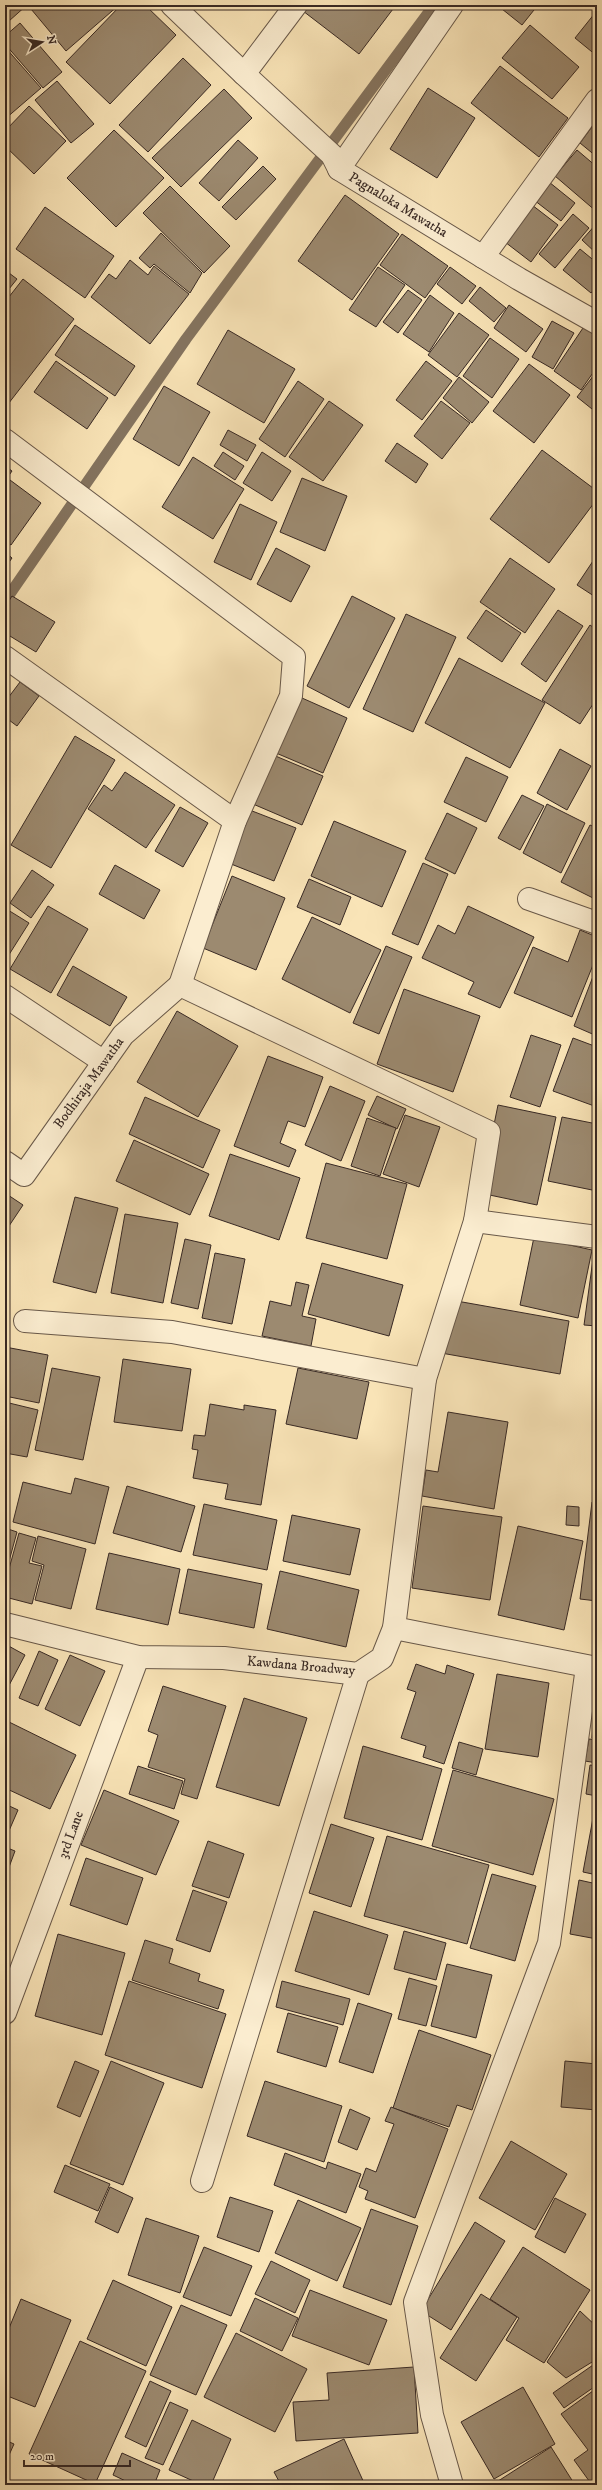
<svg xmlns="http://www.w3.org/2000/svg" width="602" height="2490" viewBox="0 0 602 2490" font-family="'IM FELL DW Pica',serif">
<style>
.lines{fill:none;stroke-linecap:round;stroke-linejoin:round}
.stream{stroke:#84735e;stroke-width:11}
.building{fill:#9c8a70;stroke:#382924}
.minor-casing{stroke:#685849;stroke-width:24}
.tertiary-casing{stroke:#685849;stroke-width:24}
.minor{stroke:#fbedd0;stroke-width:22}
.tertiary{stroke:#fbedd0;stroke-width:22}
.labels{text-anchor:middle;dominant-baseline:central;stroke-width:3;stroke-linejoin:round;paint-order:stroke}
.street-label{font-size:14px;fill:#382924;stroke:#fbedd0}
</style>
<rect width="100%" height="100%" fill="#f9e4b7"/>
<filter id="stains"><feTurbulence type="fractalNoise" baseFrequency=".005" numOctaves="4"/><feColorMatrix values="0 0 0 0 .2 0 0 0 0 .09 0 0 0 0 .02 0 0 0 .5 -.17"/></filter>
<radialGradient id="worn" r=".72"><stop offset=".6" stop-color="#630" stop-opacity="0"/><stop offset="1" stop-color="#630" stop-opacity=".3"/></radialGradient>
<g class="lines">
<polyline class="stream" points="5,601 186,339 434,5"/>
</g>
<g class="building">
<polygon points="5,5 27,5 9,21 5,17"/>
<polygon points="36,5 119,5 66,51 31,9"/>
<polygon points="121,5 145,5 176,35 110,104 66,62"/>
<polygon points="308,5 396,5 359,54 303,11"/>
<polygon points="497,5 538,5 522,25"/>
<polygon points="595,13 597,15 597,56 575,38"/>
<polygon points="20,23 62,72 43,88 5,44 5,36"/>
<polygon points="530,25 579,67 552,99 502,58"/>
<polygon points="5,47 41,88 5,119"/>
<polygon points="183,58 211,85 148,152 119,125"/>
<polygon points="500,66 568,118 539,157 471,103"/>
<polygon points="57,81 94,124 71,143 35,100"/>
<polygon points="428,88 475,118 437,178 390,149"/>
<polygon points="224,89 252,118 181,187 152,158"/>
<polygon points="29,106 66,141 34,174 5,146 5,131"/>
<polygon points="597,120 597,157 580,143"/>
<polygon points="114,130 164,178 116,227 67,178"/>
<polygon points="238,140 258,158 219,201 199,183"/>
<polygon points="577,150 597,167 597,212 555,176"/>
<polygon points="263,166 276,179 236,220 222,207"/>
<polygon points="549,182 575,203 561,221 534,200"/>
<polygon points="170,186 230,246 204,273 143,213"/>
<polygon points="345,195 399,234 352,300 298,261"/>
<polygon points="532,205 558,225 531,262 505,242"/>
<polygon points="45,207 114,256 85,298 16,249"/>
<polygon points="573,214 589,228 555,268 539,254"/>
<polygon points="597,223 597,254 582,240"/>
<polygon points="161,233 202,273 190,293 154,264 150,268 139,258"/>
<polygon points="402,234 448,266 425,298 380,265"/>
<polygon points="580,249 597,263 597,286 591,293 563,270"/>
<polygon points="130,260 148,275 154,266 189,294 150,344 91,297 109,274 116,279"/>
<polygon points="378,267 405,285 376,327 349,310"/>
<polygon points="450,267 476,286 462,304 437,284"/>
<polygon points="5,270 17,279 5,294"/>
<polygon points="23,279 74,319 5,408 5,302"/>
<polygon points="480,287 506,308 494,322 469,301"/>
<polygon points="408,290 422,300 398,333 383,322"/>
<polygon points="430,295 454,313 429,352 403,334"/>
<polygon points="509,305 543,329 526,352 494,328"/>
<polygon points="459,313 489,335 457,377 428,355"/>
<polygon points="552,321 574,333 553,369 532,357"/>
<polygon points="75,325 135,366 115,396 55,355"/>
<polygon points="585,325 597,333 597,367 581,390 554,371"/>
<polygon points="228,330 295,369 264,423 197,384"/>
<polygon points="490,338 519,359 492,398 463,376"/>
<polygon points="56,361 108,398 87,429 34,392"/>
<polygon points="426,361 452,381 422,420 396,400"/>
<polygon points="529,364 570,395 534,443 493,411"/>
<polygon points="597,371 597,413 577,397"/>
<polygon points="459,377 489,402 472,423 443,398"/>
<polygon points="298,381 324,399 285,457 259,439"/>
<polygon points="164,386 210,412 179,466 133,439"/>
<polygon points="329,401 363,425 323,481 289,457"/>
<polygon points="441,401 470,423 442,459 414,436"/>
<polygon points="228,430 256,445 247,461 220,445"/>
<polygon points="397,443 428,464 416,483 385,461"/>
<polygon points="542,450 597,491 597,499 549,563 490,519"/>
<polygon points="223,452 244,466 235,480 214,466"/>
<polygon points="262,452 291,471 272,501 243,483"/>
<polygon points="193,457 244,489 213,539 162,507"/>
<polygon points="5,466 12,471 5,481"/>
<polygon points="302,478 347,496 325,551 280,532"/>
<polygon points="10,480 41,503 11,545 5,541 5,487"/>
<polygon points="240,504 277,522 251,580 214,562"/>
<polygon points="276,548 310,566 291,602 257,584"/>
<polygon points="5,552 12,558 5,568"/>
<polygon points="597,555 597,598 577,585"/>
<polygon points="510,558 555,589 525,633 480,602"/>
<polygon points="12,596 55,622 36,652 5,633 5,607"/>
<polygon points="352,596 395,618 349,708 307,686"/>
<polygon points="486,610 521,633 502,662 467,638"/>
<polygon points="558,610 583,626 546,682 521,664"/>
<polygon points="406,614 456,637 413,732 363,709"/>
<polygon points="590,625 597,630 597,698 580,724 542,700"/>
<polygon points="459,658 545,703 510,768 425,723"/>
<polygon points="20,682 39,696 17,726 5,717 5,702"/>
<polygon points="293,694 347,718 323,773 269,750"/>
<polygon points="75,736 115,760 51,868 11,845"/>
<polygon points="560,749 591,766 567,810 537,793"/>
<polygon points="266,752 323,776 302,825 246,801"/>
<polygon points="466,757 508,777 486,822 444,802"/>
<polygon points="125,772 175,805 146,848 88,809 104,785 112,791"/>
<polygon points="522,795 544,806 520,850 498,838"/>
<polygon points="547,804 585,823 561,873 523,853"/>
<polygon points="180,807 208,823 183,867 155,851"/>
<polygon points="247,809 296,828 274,881 226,862"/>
<polygon points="447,813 477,828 455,874 425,859"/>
<polygon points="334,821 406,851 382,907 311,876"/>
<polygon points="590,825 597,828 597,900 561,882"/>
<polygon points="423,863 448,874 418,945 392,934"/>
<polygon points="115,865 160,890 144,919 99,894"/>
<polygon points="32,870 54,885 31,918 10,903"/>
<polygon points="232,876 285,898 256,970 203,948"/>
<polygon points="309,879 351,897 340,925 297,907"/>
<polygon points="48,906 88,929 51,993 10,969"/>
<polygon points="468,906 534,937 500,1008 468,994 474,982 422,958 438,925 455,934"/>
<polygon points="8,910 29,923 5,961 5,914"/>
<polygon points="312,917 381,950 350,1013 282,979"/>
<polygon points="580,930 597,937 597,955 572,1017 514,993 533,947 568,962"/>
<polygon points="386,946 412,957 379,1034 353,1023"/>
<polygon points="73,966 127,997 110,1026 57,995"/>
<polygon points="597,966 597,1036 574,1026"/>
<polygon points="404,989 480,1016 453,1092 377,1064"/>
<polygon points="177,1011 238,1046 198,1117 137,1082"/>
<polygon points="531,1035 561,1045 540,1107 510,1097"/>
<polygon points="573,1038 597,1047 597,1107 553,1091"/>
<polygon points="268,1056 323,1077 305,1127 288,1121 280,1143 296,1150 289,1167 234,1146"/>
<polygon points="330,1086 365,1101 341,1161 305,1145"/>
<polygon points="377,1096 406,1109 397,1129 368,1115"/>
<polygon points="145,1097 220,1130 203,1168 129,1134"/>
<polygon points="498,1105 556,1117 537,1205 480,1193"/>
<polygon points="405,1115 440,1127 419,1187 383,1174"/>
<polygon points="562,1117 597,1124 597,1191 548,1181"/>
<polygon points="367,1118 396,1128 380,1176 351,1166"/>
<polygon points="134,1140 209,1174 190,1215 116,1181"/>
<polygon points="230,1154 300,1178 279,1240 209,1216"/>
<polygon points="326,1163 407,1184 387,1259 306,1238"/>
<polygon points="5,1193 23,1205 5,1232"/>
<polygon points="75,1197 118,1208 96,1293 53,1282"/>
<polygon points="125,1214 178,1223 163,1303 111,1293"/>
<polygon points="534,1237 592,1250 578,1318 520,1305"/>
<polygon points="185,1239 211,1245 198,1309 171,1303"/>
<polygon points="594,1252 597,1252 597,1326 584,1325"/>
<polygon points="215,1253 245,1259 232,1324 202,1318"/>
<polygon points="322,1263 403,1285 389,1336 308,1314"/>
<polygon points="296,1282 309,1285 302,1316 316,1319 311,1346 262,1336 270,1301 291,1306"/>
<polygon points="451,1300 569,1321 560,1374 441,1353"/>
<polygon points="5,1347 48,1355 39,1403 5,1396"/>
<polygon points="123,1359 191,1369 182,1431 114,1422"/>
<polygon points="52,1368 100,1377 83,1460 35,1450"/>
<polygon points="298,1368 369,1382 357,1439 286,1424"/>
<polygon points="5,1402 38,1410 27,1457 5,1453"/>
<polygon points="210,1404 244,1410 244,1405 276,1410 261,1505 225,1499 228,1484 193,1478 198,1450 192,1449 194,1435 205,1436"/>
<polygon points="448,1412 508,1422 494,1509 422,1496 426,1470 438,1472"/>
<polygon points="75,1478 109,1487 95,1544 13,1522 23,1482 71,1494"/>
<polygon points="127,1486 195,1506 181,1552 113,1533"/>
<polygon points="592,1502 597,1502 597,1601 580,1599"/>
<polygon points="204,1504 277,1520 267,1570 193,1555"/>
<polygon points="423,1506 502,1517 490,1600 412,1588"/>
<polygon points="567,1506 579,1507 579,1526 566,1525"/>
<polygon points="292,1515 360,1529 350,1575 283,1561"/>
<polygon points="518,1526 583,1541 564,1630 498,1615"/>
<polygon points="5,1528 17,1532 5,1576"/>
<polygon points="19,1533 36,1538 29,1563 42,1566 32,1604 5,1597 5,1583"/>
<polygon points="38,1536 86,1549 71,1609 35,1600 44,1565 32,1561"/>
<polygon points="109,1553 180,1569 168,1625 96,1609"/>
<polygon points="188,1569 262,1584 254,1628 179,1613"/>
<polygon points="280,1571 359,1590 346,1647 267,1629"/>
<polygon points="5,1644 25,1655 5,1693"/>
<polygon points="39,1651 58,1660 38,1706 19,1698"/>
<polygon points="70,1655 105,1671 80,1726 45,1709"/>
<polygon points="416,1664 445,1674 447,1665 474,1674 444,1764 423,1757 426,1746 401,1738 416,1692 407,1689"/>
<polygon points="497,1674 549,1683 538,1757 485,1749"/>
<polygon points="163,1686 226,1706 197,1799 181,1794 185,1779 148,1767 158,1735 148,1731"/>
<polygon points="244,1698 307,1718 279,1806 216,1787"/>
<polygon points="594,1713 597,1714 597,1739 592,1738"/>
<polygon points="5,1720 76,1755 50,1809 5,1788"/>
<polygon points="589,1739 597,1740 597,1763 585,1761"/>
<polygon points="459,1742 483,1749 476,1775 452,1768"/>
<polygon points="363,1746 442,1769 422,1840 344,1818"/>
<polygon points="590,1765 597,1766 597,1796 586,1794"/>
<polygon points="138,1766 183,1781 174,1809 129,1794"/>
<polygon points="453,1770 554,1799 533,1875 432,1846"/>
<polygon points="104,1790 179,1821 156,1875 81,1845"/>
<polygon points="5,1804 18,1810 5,1840"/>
<polygon points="593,1818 597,1819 597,1875 583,1872"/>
<polygon points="331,1824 374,1838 351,1907 309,1893"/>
<polygon points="387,1836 489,1865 467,1944 364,1916"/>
<polygon points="208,1841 244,1854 229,1898 192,1886"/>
<polygon points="5,1847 15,1851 5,1878"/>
<polygon points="86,1858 143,1878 127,1925 70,1905"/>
<polygon points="492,1874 536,1886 515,1961 470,1948"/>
<polygon points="579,1880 597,1884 597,1939 570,1934"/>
<polygon points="193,1890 227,1902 210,1952 176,1940"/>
<polygon points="314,1911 388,1935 369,1995 295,1971"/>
<polygon points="404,1931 446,1943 436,1980 394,1969"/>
<polygon points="58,1934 125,1953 102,2035 35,2016"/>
<polygon points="145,1940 173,1949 169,1963 200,1974 198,1981 224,1990 218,2009 132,1980"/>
<polygon points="447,1964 492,1975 476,2038 431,2026"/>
<polygon points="409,1978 437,1986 426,2026 398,2019"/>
<polygon points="129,1981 226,2014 202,2088 105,2055"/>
<polygon points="282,1981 350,1999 343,2025 276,2007"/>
<polygon points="358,2003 392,2014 373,2073 339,2062"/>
<polygon points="288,2013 338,2027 326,2067 277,2052"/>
<polygon points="419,2030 491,2055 472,2110 457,2105 449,2127 393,2108"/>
<polygon points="75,2061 99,2071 80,2117 57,2107"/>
<polygon points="111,2061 164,2083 123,2185 70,2164"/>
<polygon points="565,2061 597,2064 597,2110 561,2107"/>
<polygon points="265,2081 342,2106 324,2162 247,2136"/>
<polygon points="391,2107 448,2129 415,2218 365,2199 368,2191 359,2187 366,2168 376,2172 394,2124 385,2121"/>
<polygon points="350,2109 370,2118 357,2150 338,2142"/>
<polygon points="511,2141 567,2174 535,2230 479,2198"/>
<polygon points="285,2153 326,2169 328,2162 361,2174 346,2213 274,2185"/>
<polygon points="65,2165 110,2184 98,2211 54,2192"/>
<polygon points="110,2187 133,2198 118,2233 95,2222"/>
<polygon points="230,2197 273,2211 259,2252 217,2237"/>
<polygon points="555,2198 586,2214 565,2253 535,2237"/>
<polygon points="298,2200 361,2228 337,2281 275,2253"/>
<polygon points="371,2209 418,2226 391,2305 343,2287"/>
<polygon points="146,2218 199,2236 180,2293 128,2275"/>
<polygon points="475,2222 505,2241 451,2330 421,2311"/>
<polygon points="204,2247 252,2266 231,2316 183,2297"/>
<polygon points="523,2247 590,2290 544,2363 506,2340 519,2318 490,2299"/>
<polygon points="271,2261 310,2280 295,2313 255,2294"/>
<polygon points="113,2280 172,2307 146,2366 87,2339"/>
<polygon points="310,2290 387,2320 369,2365 292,2336"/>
<polygon points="481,2294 517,2317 476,2381 440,2358"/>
<polygon points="255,2298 298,2318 282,2351 240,2331"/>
<polygon points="21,2299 71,2320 35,2407 5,2395 5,2338"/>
<polygon points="181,2305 227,2325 196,2395 150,2375"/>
<polygon points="580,2311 597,2327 597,2359 566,2378 547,2362"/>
<polygon points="236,2333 307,2369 275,2432 204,2397"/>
<polygon points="80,2341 146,2371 95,2484 29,2454"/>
<polygon points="593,2365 597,2371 597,2385 564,2408 553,2393"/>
<polygon points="414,2367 418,2433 296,2441 293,2402 329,2400 327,2373"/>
<polygon points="150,2381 171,2391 146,2447 125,2437"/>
<polygon points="523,2387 555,2444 494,2479 461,2422"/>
<polygon points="597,2388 597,2485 592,2485 574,2460 588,2450 561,2414"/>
<polygon points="170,2402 188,2410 163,2465 145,2458"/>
<polygon points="192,2420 231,2439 211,2485 202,2485 169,2470"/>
<polygon points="344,2439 365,2485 281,2485 274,2472"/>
<polygon points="5,2440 14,2444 5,2464"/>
<polygon points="551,2447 575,2485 492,2485"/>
<polygon points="122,2453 160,2470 154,2485 134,2485 113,2475"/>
</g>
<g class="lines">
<g class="minor-casing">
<g id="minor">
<polyline points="244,74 296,5"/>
<polyline points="339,169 452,5"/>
<polyline points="483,257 597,100"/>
<polyline points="5,440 294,657 291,696 235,821 180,985"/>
<polyline points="5,657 235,821"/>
<polyline points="529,899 597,923"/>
<polyline points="5,996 104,1062"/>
<polyline points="5,1162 24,1175 123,1035 180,985"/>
<polyline points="475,1221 597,1237"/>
<polyline points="25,1321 172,1332 425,1379"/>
<polyline points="5,1624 138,1657 224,1658 358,1674 382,1658 394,1628 425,1379 475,1221 489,1132 180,985"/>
<polyline points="394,1628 597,1668"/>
<polyline points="5,2013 138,1657"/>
<polyline points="202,2181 358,1674"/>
<polyline points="452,2485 432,2415 415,2302 549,1943 587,1667"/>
</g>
</g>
<g class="tertiary-casing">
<polyline id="tertiary" points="172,5 244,74 332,155 339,169 519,279 597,323"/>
</g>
<use href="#minor" class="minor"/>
<use href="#tertiary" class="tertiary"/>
</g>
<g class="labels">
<g class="street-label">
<text transform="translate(398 205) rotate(31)">Pagnaloka Mawatha</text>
<text transform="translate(89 1083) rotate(-54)">Bodhiraja Mawatha</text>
<text transform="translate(301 1666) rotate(5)">Kawdana Broadway</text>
<text transform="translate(71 1835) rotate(-70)">3rd Lane</text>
</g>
</g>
<rect width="602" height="2490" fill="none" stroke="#f9e4b7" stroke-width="20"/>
<rect x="6" y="6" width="590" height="2478" fill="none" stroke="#382924" stroke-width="2"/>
<rect x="10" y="10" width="582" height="2470" fill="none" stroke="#382924"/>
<g transform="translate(42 42) rotate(78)" stroke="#fbedd0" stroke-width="3" paint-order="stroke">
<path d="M0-3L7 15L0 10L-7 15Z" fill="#382924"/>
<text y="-6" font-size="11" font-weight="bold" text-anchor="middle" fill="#382924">N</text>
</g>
<path d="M24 2460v6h106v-6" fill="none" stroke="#382924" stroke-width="2"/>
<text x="30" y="2460" font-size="12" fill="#382924" stroke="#fbedd0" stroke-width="3" paint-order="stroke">20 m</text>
<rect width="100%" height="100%" filter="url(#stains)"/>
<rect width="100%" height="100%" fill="url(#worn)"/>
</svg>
